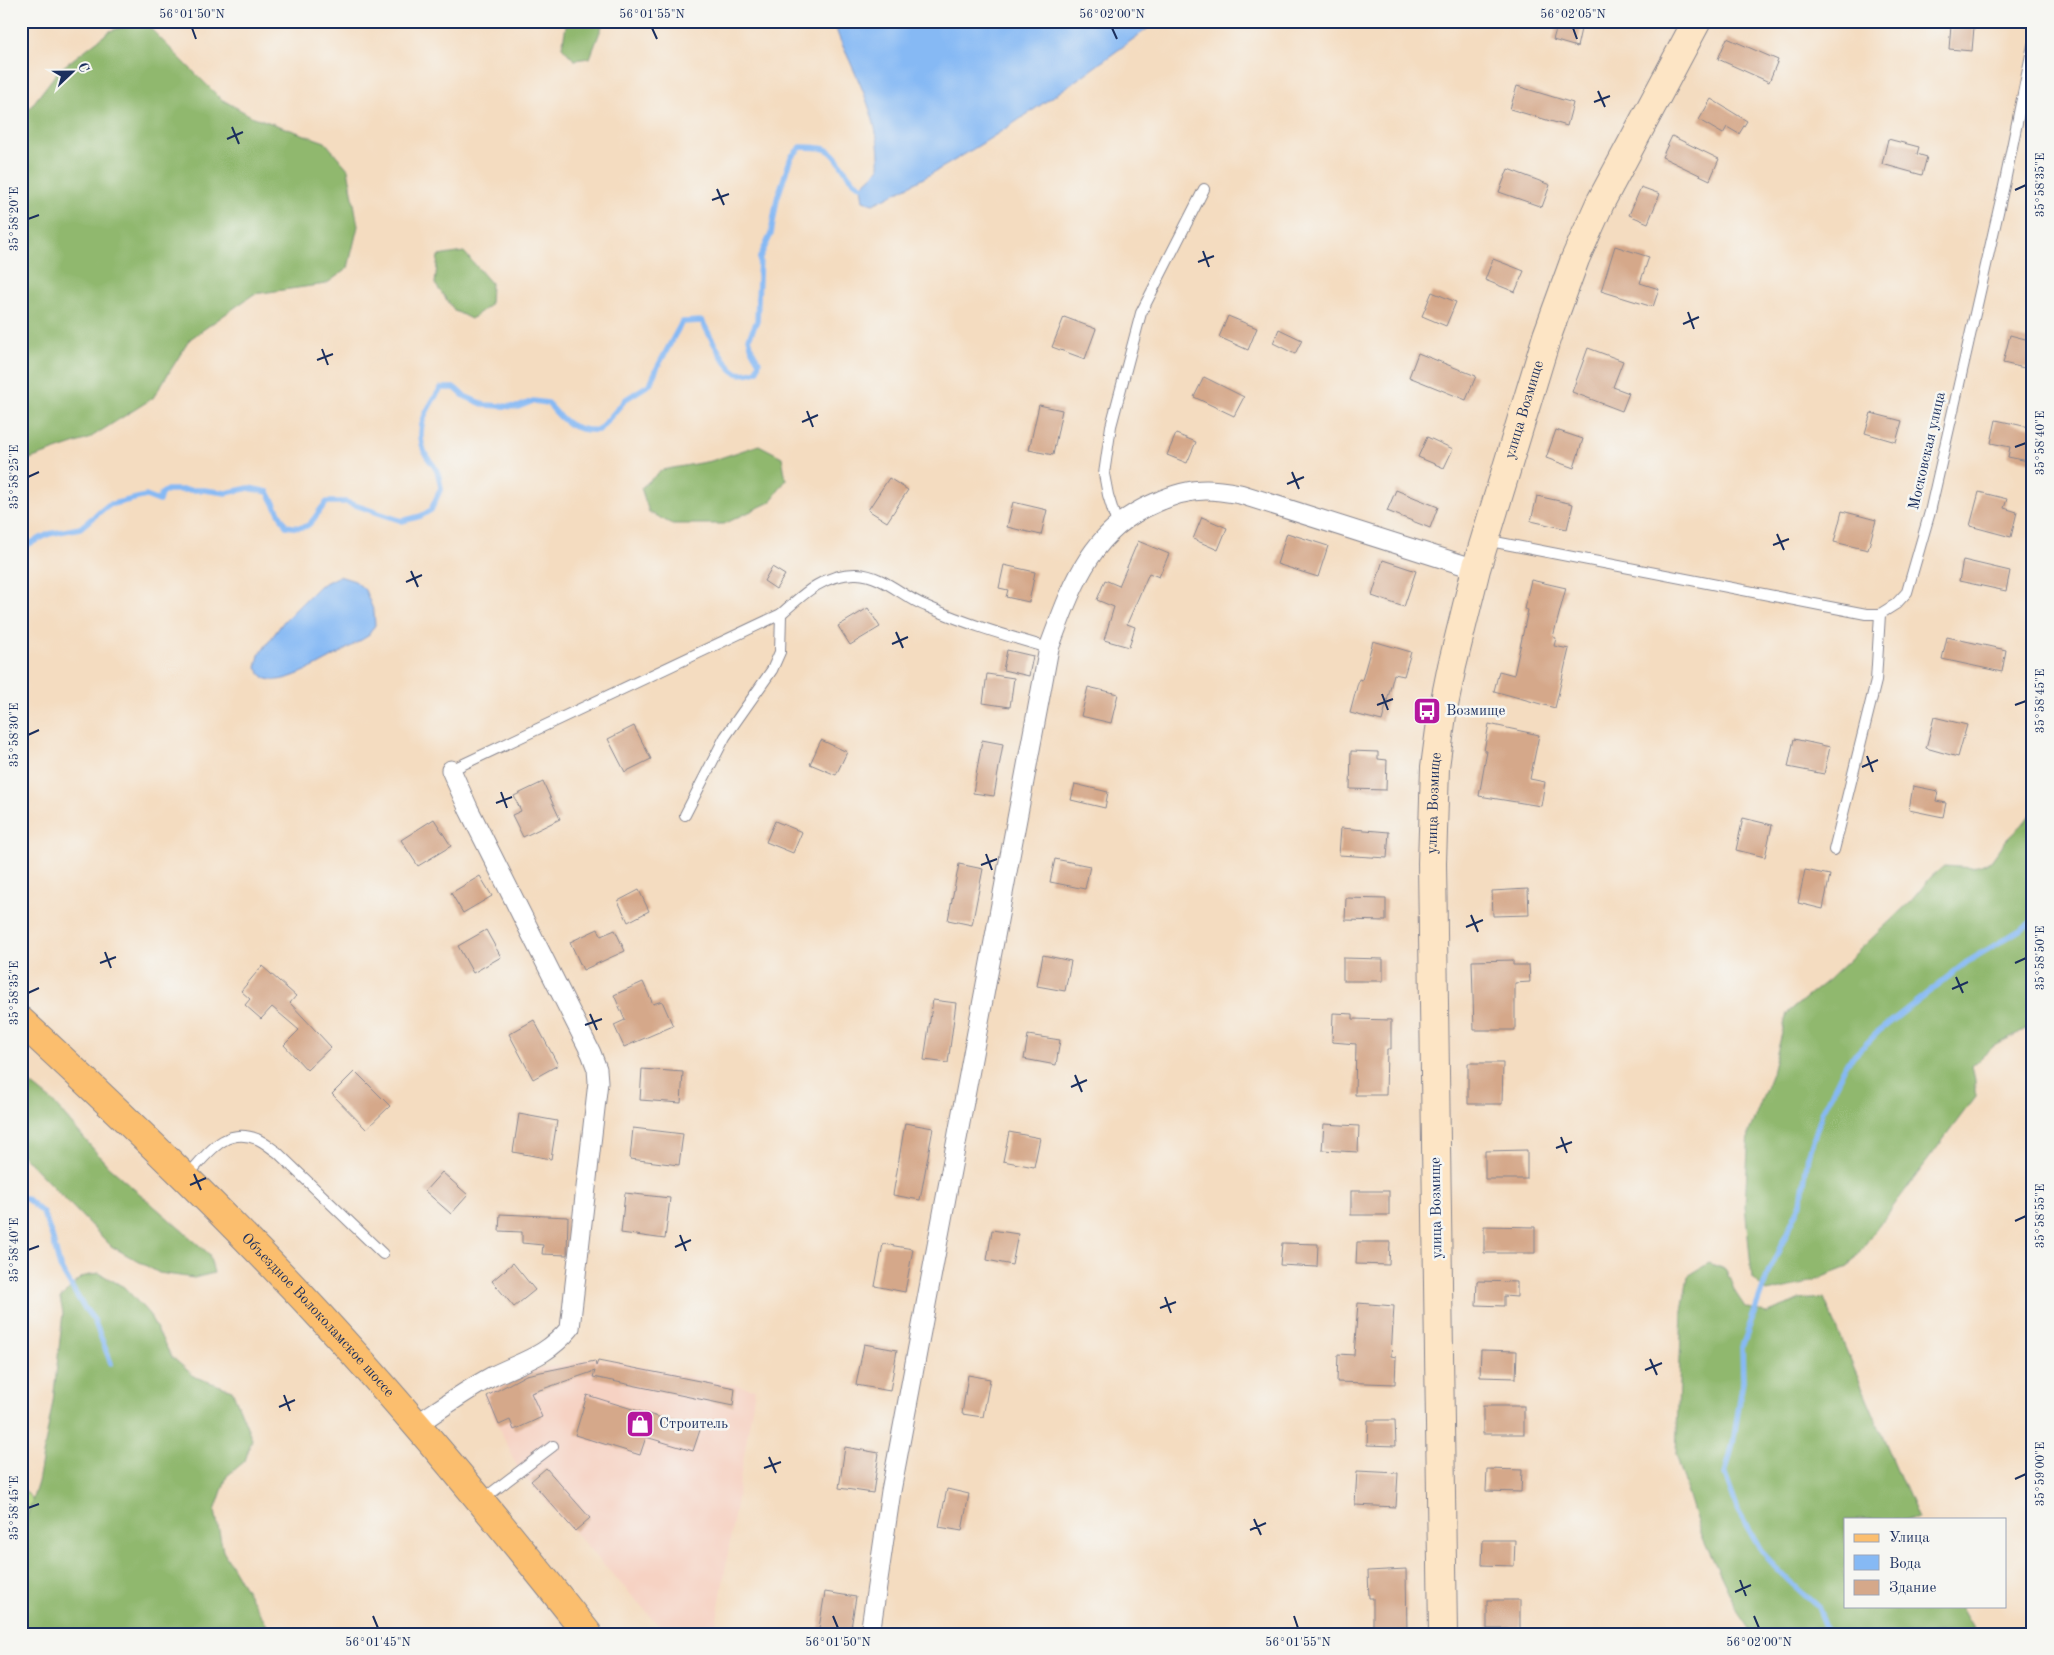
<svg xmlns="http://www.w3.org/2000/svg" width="2054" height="1655" viewBox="0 0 2054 1655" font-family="'Old Standard TT',serif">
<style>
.built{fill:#f6d2c3}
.green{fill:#b6d880;stroke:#68846f}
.forest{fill:#90b86e;stroke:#567466}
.water{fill:#86b9f4;stroke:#5074a9}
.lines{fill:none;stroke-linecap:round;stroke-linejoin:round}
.stream{stroke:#86b9f4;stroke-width:5.5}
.building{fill:#d5a88a}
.service-casing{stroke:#88868f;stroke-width:12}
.minor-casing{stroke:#88868f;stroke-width:21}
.secondary-casing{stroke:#88868f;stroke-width:30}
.primary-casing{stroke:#88868f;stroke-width:30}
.service{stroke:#fff;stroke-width:10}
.minor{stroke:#fff;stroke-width:19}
.secondary{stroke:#fde5c5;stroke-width:28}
.primary{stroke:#fbbe6e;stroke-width:28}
.ticks{fill:none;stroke:#1b2f5e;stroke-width:2}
.labels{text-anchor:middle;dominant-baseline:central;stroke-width:5;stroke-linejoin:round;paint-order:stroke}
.street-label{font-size:15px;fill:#1b2f5e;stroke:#f6f6f2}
.poi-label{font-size:15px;fill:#1b2f5e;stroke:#f6f6f2;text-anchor:start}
.neatline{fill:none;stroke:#1b2f5e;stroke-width:2}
.ticks-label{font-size:12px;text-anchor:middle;fill:#1b2f5e}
</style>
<rect width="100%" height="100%" fill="#f6f6f2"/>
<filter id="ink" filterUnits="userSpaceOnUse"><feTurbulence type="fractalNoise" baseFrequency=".02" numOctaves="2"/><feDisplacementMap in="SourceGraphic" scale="10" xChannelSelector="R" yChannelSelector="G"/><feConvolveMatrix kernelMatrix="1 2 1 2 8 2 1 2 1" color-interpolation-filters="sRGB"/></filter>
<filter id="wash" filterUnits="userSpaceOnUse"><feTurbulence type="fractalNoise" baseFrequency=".0096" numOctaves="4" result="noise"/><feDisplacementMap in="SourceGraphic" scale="20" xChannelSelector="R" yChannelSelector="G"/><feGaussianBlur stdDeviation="1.12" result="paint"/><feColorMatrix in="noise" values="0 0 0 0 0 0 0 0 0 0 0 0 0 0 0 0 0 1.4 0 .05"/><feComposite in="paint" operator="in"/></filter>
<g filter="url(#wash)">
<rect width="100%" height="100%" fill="#f4dcc0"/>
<polygon class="built" points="596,1358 755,1389 716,1625 661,1628 519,1471 484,1395 528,1371"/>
<polygon class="green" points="21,1486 33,1500 21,1536"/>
<g class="forest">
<polygon points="143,21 221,99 251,116 325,142 348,169 358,226 348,268 326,284 254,294 190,339 153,398 88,439 21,462 22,118 59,70 110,31"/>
<polygon points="567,21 604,21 590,58 574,60 562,47"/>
<polygon points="464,252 491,283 490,305 471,319 455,311 435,284 438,256"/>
<polygon points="759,445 782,457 786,480 770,502 724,524 672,524 649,512 641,488 662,470 711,461"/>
<polygon points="2033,811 2033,1025 1994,1046 1972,1066 1975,1080 1975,1097 1848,1267 1804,1284 1767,1292 1752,1278 1745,1205 1749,1132 1772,1073 1787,1013 1828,980 1912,900 1931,877 1944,866 1973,868 1991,861 2007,839 2022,825"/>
<polygon points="21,1076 52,1101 108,1166 209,1254 214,1273 194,1278 159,1273 111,1246 21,1154"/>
<polygon points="1709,1263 1726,1270 1735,1292 1745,1307 1766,1313 1799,1300 1824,1298 1918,1519 1845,1519 1845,1606 1960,1606 1976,1634 1752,1634 1741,1618 1700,1532 1676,1454 1682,1311 1688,1276"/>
<polygon points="99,1273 124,1287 149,1314 171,1356 195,1377 232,1390 252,1439 245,1461 227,1476 215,1511 223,1551 272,1634 21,1634 21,1536 38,1482 53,1401 63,1313 60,1298 81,1277"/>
</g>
<g class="water">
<path d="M 839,21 L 864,22 L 1158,21 C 1066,88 976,155 873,204 L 863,201 L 861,186 L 879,169 C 881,134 867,98 852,66 C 846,51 838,39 835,24 Z"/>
<path d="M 339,576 L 355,581 L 365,590 L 374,612 L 375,625 L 368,636 C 349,647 287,688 267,679 C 263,678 259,672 256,668 L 259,655 L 284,621 L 319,586 Z"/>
</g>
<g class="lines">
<g class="stream">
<path d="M 21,551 L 27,545 L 49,534 L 80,528 L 108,505 L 146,496 L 159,501 L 161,494 L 167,490 L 204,490 L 226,493 L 249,488 L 268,492 L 286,526 C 315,532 310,519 327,502 L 346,502 L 402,521 L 421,516 L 431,510 L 441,488 C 440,482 439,474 436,469 C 433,463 427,459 425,453 C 414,427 427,409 441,388 L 455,388 L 464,396 L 485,405 L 518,407 L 533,401 L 548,403 C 563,422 574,432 599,430 L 626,399 L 650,384 L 657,368 L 682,322 L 702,321 C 709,333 725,368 737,373 C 744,375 750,373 757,371 L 759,362 L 752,350 L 749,338 L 757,321 L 760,257 L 771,234 L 777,199 L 791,157 L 801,147 C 808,147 818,147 825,149 C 840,154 844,178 861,186"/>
<polyline points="21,1197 27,1199 43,1213 52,1236 60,1267 83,1306 94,1320 111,1363"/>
<polyline points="1829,1634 1818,1607 1788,1580 1761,1551 1738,1511 1725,1475 1733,1443 1743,1381 1742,1347 1769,1271 1801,1203 1808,1156 1823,1111 1846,1064 1879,1031 1967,962 2033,922"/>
</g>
</g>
<g id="blocks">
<g class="building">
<polygon points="1558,22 1581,29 1577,47 1553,40"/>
<polygon points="1951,25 1974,27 1972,51 1949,49"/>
<polygon points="1727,38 1778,60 1769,82 1718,59"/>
<polygon points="1517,86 1573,103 1567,126 1510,109"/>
<polygon points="1711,99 1747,121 1739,134 1727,127 1723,134 1699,120"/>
<polygon points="1672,136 1719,159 1710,180 1662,157"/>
<polygon points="1888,139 1919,147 1917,154 1927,157 1922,175 1882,164"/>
<polygon points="1508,169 1550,185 1542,207 1499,192"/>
<polygon points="1641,187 1660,194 1648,223 1629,215"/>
<polygon points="1615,246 1649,257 1640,283 1659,289 1653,307 1601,291"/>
<polygon points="1493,259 1524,271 1515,292 1485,280"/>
<polygon points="1432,292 1456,302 1446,326 1422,316"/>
<polygon points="1228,316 1257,328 1248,350 1219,337"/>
<polygon points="1064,317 1096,329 1085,359 1052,347"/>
<polygon points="1279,329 1302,340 1295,354 1273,343"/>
<polygon points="2010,335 2033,341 2033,370 2003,363"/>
<polygon points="1588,348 1623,361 1613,387 1629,393 1622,411 1572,392"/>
<polygon points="1418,353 1476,376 1466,400 1409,377"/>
<polygon points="1204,377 1244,397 1234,416 1194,397"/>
<polygon points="1039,405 1062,410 1053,455 1029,450"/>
<polygon points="1871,413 1902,421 1896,442 1865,433"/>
<polygon points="1996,420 2033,428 2033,462 2008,457 2010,447 1991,443"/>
<polygon points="1556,430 1583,439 1574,468 1546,458"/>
<polygon points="1176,434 1196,442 1187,463 1167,455"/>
<polygon points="1427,437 1453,449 1444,468 1418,457"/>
<polygon points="889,478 908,490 887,522 868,510"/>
<polygon points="1396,490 1438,507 1430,528 1387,511"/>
<polygon points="1979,492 2007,499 2004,508 2017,512 2011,537 1970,526"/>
<polygon points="1537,496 1573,504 1567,529 1531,521"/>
<polygon points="1013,502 1047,510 1041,535 1007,527"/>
<polygon points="1842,511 1876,520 1868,550 1834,542"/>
<polygon points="1202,517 1227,528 1218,550 1193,539"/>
<polygon points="1287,533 1328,546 1318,577 1277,564"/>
<polygon points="1138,541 1169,554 1159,577 1149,573 1127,624 1135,627 1129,647 1104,640 1114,607 1097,600 1105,580 1119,586"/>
<polygon points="1383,560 1416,571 1404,607 1372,596"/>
<polygon points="1963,560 2010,571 2006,591 1959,581"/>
<polygon points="1004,565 1035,572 1029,602 1006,597 1008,590 999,588"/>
<polygon points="772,567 785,575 776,589 764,581"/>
<polygon points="1531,580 1566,588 1553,637 1556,638 1554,646 1569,649 1555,708 1494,691 1499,671 1514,675 1528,610 1524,609"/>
<polygon points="868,608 880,627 850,645 838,626"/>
<polygon points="1947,637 2006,650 2002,672 1942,659"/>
<polygon points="1373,641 1411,652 1404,676 1394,674 1382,721 1350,713 1359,679 1362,680"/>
<polygon points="1007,650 1033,656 1029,676 1003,670"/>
<polygon points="987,674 1014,678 1010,707 983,703"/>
<polygon points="1088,687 1118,694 1111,723 1081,716"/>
<polygon points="1934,717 1967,725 1958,757 1926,748"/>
<polygon points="1489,724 1539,735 1530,779 1545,782 1541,806 1479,796 1487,751 1484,751"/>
<polygon points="634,726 651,759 625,772 608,739"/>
<polygon points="1794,739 1830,747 1824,774 1788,767"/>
<polygon points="821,740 847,752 836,775 810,764"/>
<polygon points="982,740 1003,744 994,796 973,793"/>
<polygon points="1351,751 1378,752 1378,759 1387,760 1386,790 1350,789"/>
<polygon points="543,782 560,819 523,837 512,815 521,811 514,796"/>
<polygon points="1075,784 1108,792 1105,808 1071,800"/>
<polygon points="1913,786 1938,791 1936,801 1946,803 1943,817 1909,810"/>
<polygon points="1743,818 1772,825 1765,857 1736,850"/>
<polygon points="434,819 451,846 418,866 401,840"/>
<polygon points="775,821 802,832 793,853 766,842"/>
<polygon points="1341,828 1389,832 1387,858 1339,855"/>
<polygon points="1055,859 1090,866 1085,889 1050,882"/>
<polygon points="959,864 983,869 972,925 948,920"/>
<polygon points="1805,870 1830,875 1823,909 1798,903"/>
<polygon points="480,876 492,896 463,913 451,893"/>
<polygon points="1528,889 1529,915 1493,916 1492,891"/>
<polygon points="639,890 649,911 628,922 618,901"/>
<polygon points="1346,898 1386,899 1386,921 1345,920"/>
<polygon points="598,929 601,936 615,930 625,951 583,970 570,942"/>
<polygon points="486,930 501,957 473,973 458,946"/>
<polygon points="1043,955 1071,961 1065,991 1037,986"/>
<polygon points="1343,958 1383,959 1383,981 1343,981"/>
<polygon points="1513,960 1513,965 1529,965 1530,982 1515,983 1515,1030 1474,1030 1472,961"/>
<polygon points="262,966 296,996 290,1003 331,1047 307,1070 284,1045 299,1030 272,1007 261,1019 245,1005 250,999 241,991"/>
<polygon points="643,982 653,1004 662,1001 673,1026 624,1047 614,1025 625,1020 614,995"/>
<polygon points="933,1000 956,1003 948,1063 924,1060"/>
<polygon points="1333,1013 1353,1014 1353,1019 1391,1020 1391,1049 1387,1049 1386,1095 1355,1095 1356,1044 1332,1042"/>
<polygon points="534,1020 558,1065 533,1079 509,1034"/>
<polygon points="1028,1035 1060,1040 1056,1065 1024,1059"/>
<polygon points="1468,1063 1503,1063 1502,1104 1468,1104"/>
<polygon points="642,1069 683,1072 681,1103 640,1100"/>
<polygon points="355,1071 390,1106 366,1129 332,1094"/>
<polygon points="519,1114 557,1121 551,1159 513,1152"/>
<polygon points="905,1123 933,1128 920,1200 893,1195"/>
<polygon points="1324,1124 1359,1126 1358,1152 1322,1150"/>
<polygon points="633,1128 683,1134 679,1165 630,1159"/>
<polygon points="1009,1132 1040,1138 1034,1167 1003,1161"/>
<polygon points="1527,1150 1527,1179 1485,1179 1485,1151"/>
<polygon points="442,1172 468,1195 451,1214 425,1191"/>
<rect x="1351" y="1191" width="38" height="24"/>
<polygon points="625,1193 670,1198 665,1239 621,1233"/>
<polygon points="500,1214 568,1217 567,1255 542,1254 543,1245 522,1243 522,1232 499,1231"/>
<polygon points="1484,1226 1535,1227 1535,1253 1484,1253"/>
<polygon points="992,1230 1018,1234 1012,1265 987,1260"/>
<polygon points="1357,1242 1390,1242 1389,1265 1356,1264"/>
<polygon points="1282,1243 1318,1244 1317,1267 1280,1265"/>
<polygon points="883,1244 913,1249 905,1292 875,1286"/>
<polygon points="513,1263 535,1290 514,1307 492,1281"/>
<polygon points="1477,1281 1517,1282 1517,1297 1504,1296 1504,1306 1476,1305"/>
<polygon points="1358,1303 1394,1306 1391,1356 1396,1357 1395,1384 1337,1382 1338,1354 1354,1355"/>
<polygon points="864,1344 897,1350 890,1391 856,1385"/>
<polygon points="1481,1350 1517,1351 1516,1378 1480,1377"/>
<polygon points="595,1361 596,1366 598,1361 735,1388 733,1406 593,1377 595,1371 531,1393 542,1417 514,1430 510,1420 499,1425 487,1396 526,1375"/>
<polygon points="968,1375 990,1379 983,1417 962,1414"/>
<polygon points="587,1395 700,1430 693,1451 646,1437 640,1455 575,1435"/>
<rect x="1483" y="1406" width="41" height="28"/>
<polygon points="1368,1420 1395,1420 1396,1446 1367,1445"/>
<polygon points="845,1447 879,1453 873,1493 839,1488"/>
<polygon points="546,1468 590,1518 575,1531 531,1481"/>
<polygon points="1487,1469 1522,1470 1521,1492 1486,1491"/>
<polygon points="1357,1471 1398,1473 1396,1507 1355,1505"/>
<polygon points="947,1489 969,1494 962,1531 939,1527"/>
<polygon points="1483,1540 1515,1540 1514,1566 1482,1565"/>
<polygon points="1406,1569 1407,1634 1373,1634 1373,1598 1369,1598 1368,1571"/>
<polygon points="825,1592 856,1597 850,1634 818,1634"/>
<rect x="1487" y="1600" width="33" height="29"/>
</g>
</g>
</g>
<g filter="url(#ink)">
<use href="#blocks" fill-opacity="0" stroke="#88868f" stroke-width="1"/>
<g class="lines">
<g class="service-casing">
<g id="service">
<polyline points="1117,524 1108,495 1104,474 1111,426 1141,313 1204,189"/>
<polyline points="1485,540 1866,614 1880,614"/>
<path d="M 451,770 L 781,614 C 803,594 825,573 857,574 C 883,575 903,597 926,606 C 966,624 1008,636 1049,648"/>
<polyline points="685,815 725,737 772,670 780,652 781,614"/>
<polyline points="1834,850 1876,681 1880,614 1896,604 1907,592 1930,512 2004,186 2033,45"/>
<path d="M 187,1176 C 207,1155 224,1126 257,1139 C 264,1142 271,1148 277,1152 L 383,1254"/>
<polyline points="482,1500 553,1446"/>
</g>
</g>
<g class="minor-casing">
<g id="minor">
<path d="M 416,1425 C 440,1409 465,1391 491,1377 C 523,1361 546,1357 570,1328 L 598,1082 L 597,1069 L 591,1053 L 469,810 L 451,770"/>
<path d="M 870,1634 L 891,1491 L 1049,648 C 1072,587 1090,530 1155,503 C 1170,496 1189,490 1206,490 C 1217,490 1229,492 1240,494 L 1476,569"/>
</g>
</g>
<g class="secondary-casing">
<g id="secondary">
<path id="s1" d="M 1443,1634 L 1432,863 L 1435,767 L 1442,715 L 1452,666 L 1476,569 L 1547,336 L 1575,259 L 1600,203 L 1697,21"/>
</g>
</g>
<g class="primary-casing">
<g id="primary">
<path id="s2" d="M 21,1021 C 124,1116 225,1213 320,1316 C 414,1418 502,1525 588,1634"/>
</g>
</g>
<use href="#service" class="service"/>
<use href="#minor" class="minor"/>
<use href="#secondary" class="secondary"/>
<use href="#primary" class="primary"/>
</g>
</g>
<path class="ticks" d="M 192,28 L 196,39M 652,28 L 657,39M 1112,28 L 1117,39M 1573,28 L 1577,39M 1598,91 L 1605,107M 1594,102 L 1610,96M 232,127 L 239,144M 227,139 L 243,132M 717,189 L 724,205M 2015,190 L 2026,185M 712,200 L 729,194M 28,219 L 39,215M 1203,251 L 1209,267M 1198,262 L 1214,256M 1688,312 L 1694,329M 1683,324 L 1699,317M 322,349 L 328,365M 317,360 L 333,354M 807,411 L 813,427M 802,422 L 818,415M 2015,447 L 2026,443M 1292,472 L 1299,489M 28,477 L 39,472M 1287,484 L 1304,477M 1777,534 L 1784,550M 1773,545 L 1789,539M 411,571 L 418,587M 406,582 L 422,575M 896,632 L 903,648M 892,644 L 908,637M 1382,694 L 1388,710M 1377,705 L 1393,699M 2015,705 L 2026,701M 28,735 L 39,730M 1867,756 L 1873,772M 1862,767 L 1878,760M 501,792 L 507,808M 496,803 L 512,797M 986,854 L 992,870M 981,865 L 997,859M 1471,915 L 1478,932M 1466,927 L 1483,920M 105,952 L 111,968M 100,963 L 116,957M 2015,963 L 2026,958M 1956,977 L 1963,993M 1952,989 L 1968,982M 28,993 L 39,988M 590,1014 L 597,1030M 585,1025 L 602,1019M 1075,1075 L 1082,1092M 1071,1087 L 1087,1080M 1561,1137 L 1567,1153M 1556,1148 L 1572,1142M 194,1174 L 201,1190M 190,1185 L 206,1178M 2015,1221 L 2026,1216M 680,1235 L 686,1251M 675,1247 L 691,1240M 28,1250 L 39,1246M 1165,1297 L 1171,1313M 1160,1308 L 1176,1302M 1650,1359 L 1657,1375M 1645,1370 L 1662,1363M 284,1395 L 290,1411M 279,1407 L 295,1400M 769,1457 L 776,1473M 764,1468 L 781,1462M 2015,1479 L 2026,1474M 28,1508 L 39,1504M 1254,1519 L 1261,1535M 1250,1530 L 1266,1523M 1740,1580 L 1746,1596M 1735,1592 L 1751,1585M 373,1616 L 378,1628M 833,1616 L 838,1628M 1294,1616 L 1298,1628M 1754,1616 L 1759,1628"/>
<defs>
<g id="bus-square" transform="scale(1.4375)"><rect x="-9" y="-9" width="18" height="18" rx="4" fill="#b5179e" stroke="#f6f6f2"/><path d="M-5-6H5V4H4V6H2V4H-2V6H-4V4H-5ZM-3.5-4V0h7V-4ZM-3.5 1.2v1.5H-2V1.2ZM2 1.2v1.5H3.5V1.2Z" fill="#fff"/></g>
<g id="shop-square" transform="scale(1.4375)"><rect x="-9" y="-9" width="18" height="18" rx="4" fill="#b5179e" stroke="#f6f6f2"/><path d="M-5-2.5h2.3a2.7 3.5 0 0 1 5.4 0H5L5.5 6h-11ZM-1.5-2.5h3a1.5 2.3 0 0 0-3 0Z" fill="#fff"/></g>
</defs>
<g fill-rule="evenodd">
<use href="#bus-square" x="1427" y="711"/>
<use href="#shop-square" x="640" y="1424"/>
</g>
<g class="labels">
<g class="street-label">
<text stroke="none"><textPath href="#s1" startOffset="1236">улица Возмище</textPath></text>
<text transform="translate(1928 451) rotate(-77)">Московская улица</text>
<text stroke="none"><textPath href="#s1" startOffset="831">улица Возмище</textPath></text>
<text transform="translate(1437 1208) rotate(-91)">улица Возмище</text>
<text stroke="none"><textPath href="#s2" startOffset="418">Объездное Волоколамское шоссе</textPath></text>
</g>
<g class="poi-label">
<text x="1446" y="711">Возмище</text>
<text x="659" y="1424">Строитель</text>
</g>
</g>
<rect width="2054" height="1655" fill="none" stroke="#f6f6f2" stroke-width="55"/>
<rect x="1844" y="1518" width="162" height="90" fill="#f6f6f2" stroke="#9ea6b7"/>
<rect x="1854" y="1534" width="25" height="8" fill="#fbbe6e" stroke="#9ea6b7"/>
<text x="1889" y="1542" font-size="15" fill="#1b2f5e">Улица</text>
<rect x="1854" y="1555" width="25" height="15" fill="#86b9f4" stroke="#9ea6b7"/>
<text x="1889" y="1568" font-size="15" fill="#1b2f5e">Вода</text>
<rect x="1854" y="1580" width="25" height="15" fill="#d5a88a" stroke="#9ea6b7"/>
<text x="1889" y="1592" font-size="15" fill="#1b2f5e">Здание</text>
<g transform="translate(72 72) rotate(68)" stroke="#f6f6f2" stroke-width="4" paint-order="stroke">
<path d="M0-4L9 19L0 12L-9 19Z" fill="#1b2f5e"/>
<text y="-8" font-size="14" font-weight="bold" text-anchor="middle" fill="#1b2f5e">С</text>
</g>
<rect x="28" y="28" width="1998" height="1600" class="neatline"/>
<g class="ticks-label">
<text x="192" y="18">56°01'50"N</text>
<text x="652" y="18">56°01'55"N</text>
<text x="1112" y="18">56°02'00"N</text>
<text x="1573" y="18">56°02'05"N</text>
<text transform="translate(2040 185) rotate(-90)" y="4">35°58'35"E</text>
<text transform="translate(14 219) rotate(-90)" y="4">35°58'20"E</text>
<text transform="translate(2040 443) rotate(-90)" y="4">35°58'40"E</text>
<text transform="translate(14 477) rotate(-90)" y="4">35°58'25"E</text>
<text transform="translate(2040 701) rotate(-90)" y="4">35°58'45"E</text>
<text transform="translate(14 735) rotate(-90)" y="4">35°58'30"E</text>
<text transform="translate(2040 958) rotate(-90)" y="4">35°58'50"E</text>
<text transform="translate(14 993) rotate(-90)" y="4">35°58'35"E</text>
<text transform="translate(2040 1216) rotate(-90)" y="4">35°58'55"E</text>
<text transform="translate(14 1250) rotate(-90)" y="4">35°58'40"E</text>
<text transform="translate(2040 1474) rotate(-90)" y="4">35°59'00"E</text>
<text transform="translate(14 1508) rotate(-90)" y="4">35°58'45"E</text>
<text x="378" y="1646">56°01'45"N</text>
<text x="838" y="1646">56°01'50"N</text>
<text x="1298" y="1646">56°01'55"N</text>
<text x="1759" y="1646">56°02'00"N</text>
</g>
</svg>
